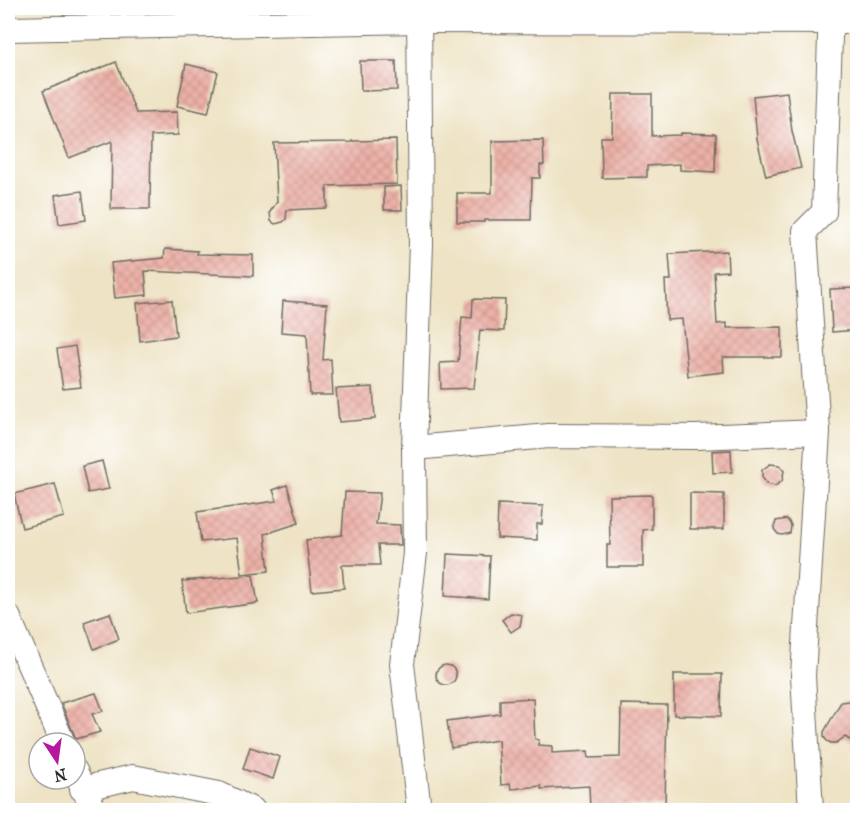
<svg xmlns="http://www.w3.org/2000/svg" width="865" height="818" viewBox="0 0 865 818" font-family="'IM FELL French Canon',serif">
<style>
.building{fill:url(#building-cross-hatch)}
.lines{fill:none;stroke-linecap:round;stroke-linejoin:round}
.minor-casing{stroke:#6f6b61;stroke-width:26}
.minor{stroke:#fff;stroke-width:24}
</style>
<defs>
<pattern id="building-cross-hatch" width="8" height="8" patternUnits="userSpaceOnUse" patternTransform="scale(1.5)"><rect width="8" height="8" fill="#ecb1a7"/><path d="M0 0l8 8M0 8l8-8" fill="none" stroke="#cb9890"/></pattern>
</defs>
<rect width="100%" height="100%" fill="#fff"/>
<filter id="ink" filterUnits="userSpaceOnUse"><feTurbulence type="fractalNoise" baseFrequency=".0167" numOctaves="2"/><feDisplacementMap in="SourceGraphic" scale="12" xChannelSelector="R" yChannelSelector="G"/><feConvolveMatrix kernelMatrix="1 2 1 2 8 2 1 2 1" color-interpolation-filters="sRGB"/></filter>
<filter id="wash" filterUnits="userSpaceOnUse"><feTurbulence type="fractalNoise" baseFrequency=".008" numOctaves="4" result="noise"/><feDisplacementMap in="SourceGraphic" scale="24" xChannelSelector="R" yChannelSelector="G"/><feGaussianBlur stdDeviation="1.35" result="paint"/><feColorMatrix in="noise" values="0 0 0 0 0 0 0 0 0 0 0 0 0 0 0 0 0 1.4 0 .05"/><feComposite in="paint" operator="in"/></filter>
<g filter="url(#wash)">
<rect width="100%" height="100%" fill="#eee3c5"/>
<g id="blocks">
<g class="building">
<polygon points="360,61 396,61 397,90 361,91"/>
<polygon points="116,62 136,113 177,112 178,135 151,136 150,209 111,209 112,141 69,158 43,91"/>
<polygon points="186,64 218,72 208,113 177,106"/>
<polygon points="787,92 792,131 801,168 766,176 757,139 753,96"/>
<polygon points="613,94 652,94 652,136 681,135 681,133 716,134 715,172 680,170 680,164 647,166 647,177 602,178 601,137 612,137"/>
<polygon points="396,140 397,184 327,186 327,208 287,210 286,219 283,222 275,224 271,221 270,212 277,202 274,143 352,142 352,141"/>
<polygon points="543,140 544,165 540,165 540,178 532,178 531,220 484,220 484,222 457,222 457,193 492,193 492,141"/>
<polygon points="401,186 402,210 384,210 384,187"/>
<polygon points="82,191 86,220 59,224 55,195"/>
<polygon points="165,249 198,251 197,254 253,255 253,276 145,271 147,295 115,298 111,263 164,258"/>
<polygon points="727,251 728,271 714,272 717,324 727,323 727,328 782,327 782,357 723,357 724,372 688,376 682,319 667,320 665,280 671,280 669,254"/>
<polygon points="855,288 858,330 832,332 830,289"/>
<polygon points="473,299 505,300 504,331 480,330 474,388 441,389 440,363 458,362 462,317 472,318"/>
<polygon points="172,300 176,336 140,341 137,303"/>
<polygon points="283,301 327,304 323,360 331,359 333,395 310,395 307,334 281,332"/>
<polygon points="75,346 81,387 63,389 57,349"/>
<polygon points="373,387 375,419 339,422 336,389"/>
<polygon points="731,450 732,472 713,473 712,451"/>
<polygon points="102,461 109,489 88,493 82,466"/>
<polygon points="770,464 779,465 784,471 782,481 775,486 767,484 762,477 762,470"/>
<polygon points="55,484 64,517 22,528 14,494"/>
<polygon points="287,485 299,523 265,534 269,571 242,574 237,538 201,542 197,512 277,501 273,490"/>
<polygon points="345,492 380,493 376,524 400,525 401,545 378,545 380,565 342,565 344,588 312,591 306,540 342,535"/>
<polygon points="690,493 724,494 724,529 690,529"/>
<polygon points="652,495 652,529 643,530 643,567 607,567 607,545 610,545 609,496"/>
<polygon points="498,504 543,506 542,524 537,524 537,540 497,538"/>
<polygon points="787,519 791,525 790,533 782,535 778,534 774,529 776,521"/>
<polygon points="447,554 490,556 488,599 445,596"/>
<polygon points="253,575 258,603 186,613 182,581"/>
<polygon points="110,613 119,639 94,649 84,622"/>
<polygon points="511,613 522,615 520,626 511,632 502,620"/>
<circle cx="446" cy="675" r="10"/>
<polygon points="674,674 722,674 721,716 674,715"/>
<polygon points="96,693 103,711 92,714 100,732 76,739 61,703"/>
<polygon points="533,698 535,739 539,740 538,745 552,746 552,753 588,751 589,758 620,757 621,704 667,705 665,806 614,806 614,810 590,810 589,786 541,789 541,786 511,789 510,784 501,785 498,740 451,748 447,721 500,714 500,700"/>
<polygon points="858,700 858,745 845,737 836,743 831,743 827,741 824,737 824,732 841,702"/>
<polygon points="250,747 280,757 273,779 243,769"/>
</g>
</g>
</g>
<g filter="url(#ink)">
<use href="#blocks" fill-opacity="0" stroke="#6f6b61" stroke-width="1.5"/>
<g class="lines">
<g class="minor-casing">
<g id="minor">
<polyline points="419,8 421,244 414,448 415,553 402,664 419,810"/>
<polyline points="8,29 420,21 858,22"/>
<polyline points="414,448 549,436 696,437 818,432"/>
<polyline points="8,616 63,743"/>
<polyline points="75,771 94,810"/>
<polyline points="82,789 133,777 219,794 253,810"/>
<polyline points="811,810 803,676 818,432 805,231 824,212 831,8"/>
</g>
</g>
<use href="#minor" class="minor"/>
</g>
</g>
<rect width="865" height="818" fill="none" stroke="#fff" stroke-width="30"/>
<g transform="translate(57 761) rotate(167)"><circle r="28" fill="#ffffff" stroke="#aaaaaa" stroke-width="1.5"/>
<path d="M0-4.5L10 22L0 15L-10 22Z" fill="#b5179e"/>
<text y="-9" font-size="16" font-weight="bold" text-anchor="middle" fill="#2b2b2b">N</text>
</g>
</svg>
